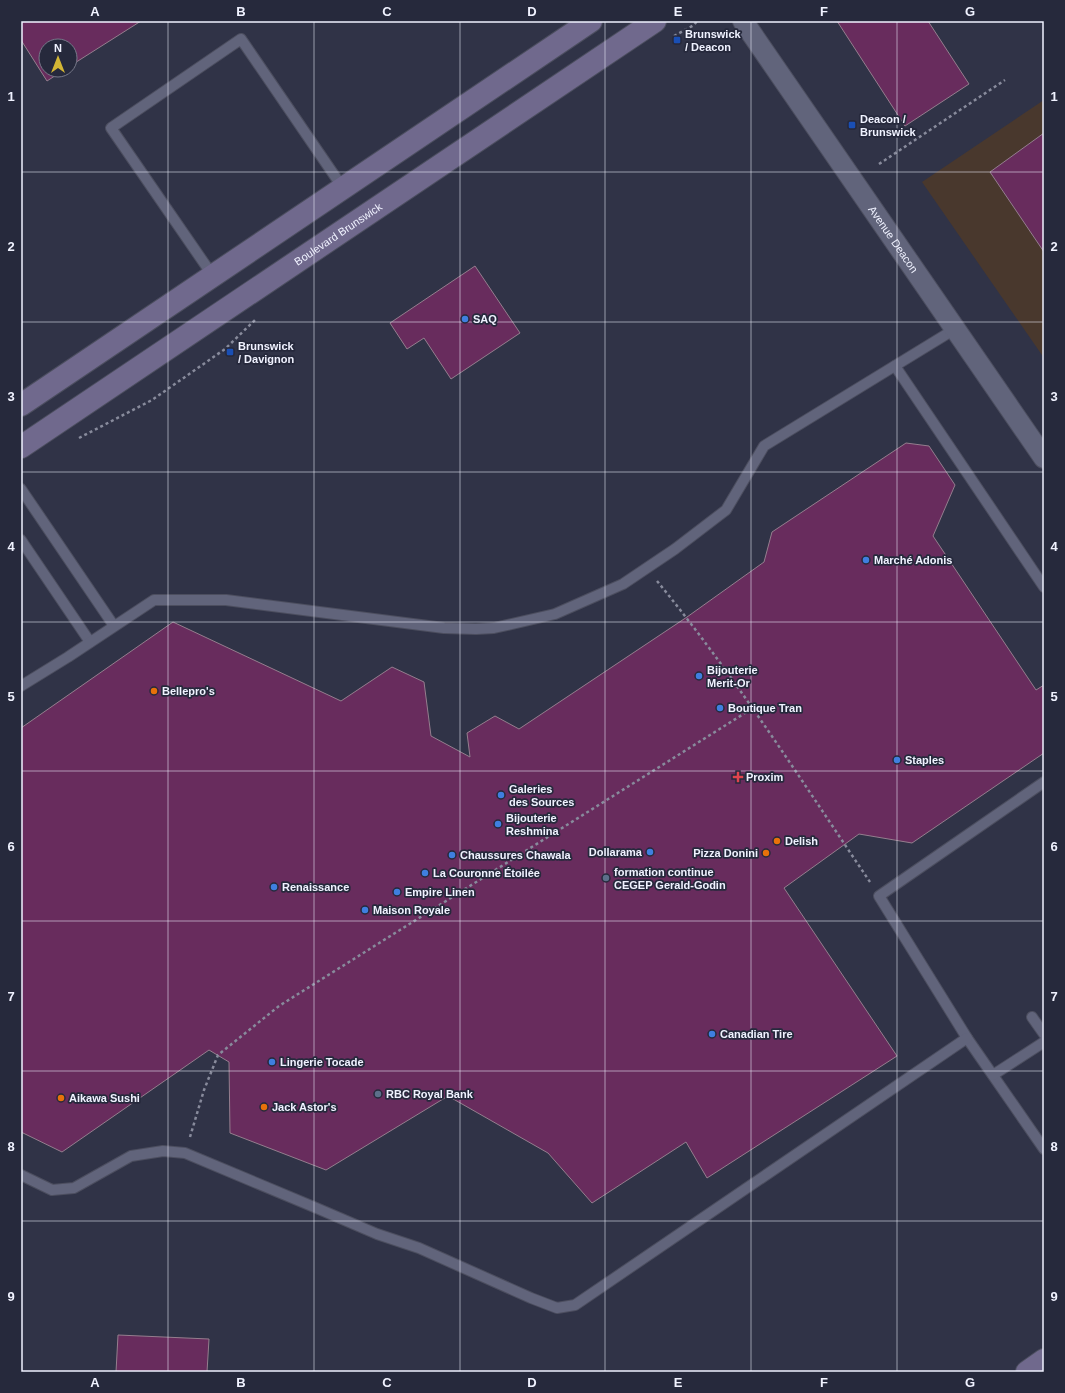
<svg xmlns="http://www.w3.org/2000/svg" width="1065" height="1393" viewBox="0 0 1065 1393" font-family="Helvetica,sans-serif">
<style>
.industrial{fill:#49382d}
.building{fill:#682c5d;stroke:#947e8e}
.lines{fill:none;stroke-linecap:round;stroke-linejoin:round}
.lane-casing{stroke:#4c4e5f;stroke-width:12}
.street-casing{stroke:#4c4e5f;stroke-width:22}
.secondary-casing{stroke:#4c4e5f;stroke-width:24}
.path{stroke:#888b9c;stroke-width:2.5;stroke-dasharray:3 3;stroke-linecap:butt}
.lane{stroke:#61647b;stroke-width:10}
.street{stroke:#61647b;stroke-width:20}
.secondary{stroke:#70698d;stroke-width:22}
.grid{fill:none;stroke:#f0f2ff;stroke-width:1;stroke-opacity:0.55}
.transit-dot{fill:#1a4fb4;stroke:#26293c;stroke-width:1.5}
.shop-dot{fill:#3f7fe0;stroke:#26293c;stroke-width:1.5}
.food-dot{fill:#e8710a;stroke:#26293c;stroke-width:1.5}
.health-dot{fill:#e0444e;stroke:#26293c;stroke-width:1.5}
.service-dot{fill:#5c6f8a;stroke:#26293c;stroke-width:1.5}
.labels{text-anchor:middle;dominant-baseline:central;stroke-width:3.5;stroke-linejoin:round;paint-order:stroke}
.poi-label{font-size:11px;font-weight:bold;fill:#f0f2ff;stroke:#26293c;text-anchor:start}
.street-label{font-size:11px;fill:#f0f2ff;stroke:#26293c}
.neatline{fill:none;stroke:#f0f2ff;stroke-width:1.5}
.grid-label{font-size:13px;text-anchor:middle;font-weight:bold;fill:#f0f2ff}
</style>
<rect width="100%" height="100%" fill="#303347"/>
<polygon class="industrial" points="1044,100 1044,358 922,182"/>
<g class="building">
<polygon points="21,21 141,21 70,66 70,46 46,46 46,70 64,70 47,81 21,40"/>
<polygon points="837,21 928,21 969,84 905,126"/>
<polygon points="1044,133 1044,252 990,172"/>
<polygon points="475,266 520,333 451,379 424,338 407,349 390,323"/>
<polygon points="906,443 929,446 955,485 933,536 1036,690 1044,685 1044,753 912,843 859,834 784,888 897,1056 707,1178 686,1142 592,1203 548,1153 448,1096 326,1170 230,1133 229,1062 209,1050 62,1152 21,1132 21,728 173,622 341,701 392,667 424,682 431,736 470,757 467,733 495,716 519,729 687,617 764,562 772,532"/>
<polygon points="118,1335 209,1339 207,1372 116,1372"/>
</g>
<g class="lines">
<g class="lane-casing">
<g id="lane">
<polyline points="213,276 111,128 241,39 343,188"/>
<polyline points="895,366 1044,587"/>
<polyline points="21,489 114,626"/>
<polyline points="21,540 90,642"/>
<polyline points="21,686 68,657 154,600 226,600 444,628 476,629 494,628 555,614 623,584 675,549 726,510 764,446 955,329"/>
<polyline points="1044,782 879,896 967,1038 1044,1149"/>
<polyline points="1032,1017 1044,1034"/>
<polyline points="993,1075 1044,1042"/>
<polyline points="21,1175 52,1190 74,1188 131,1156 163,1151 185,1153 314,1207 377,1234 419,1248 531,1298 557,1308 575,1305 967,1038"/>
</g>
</g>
<g class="street-casing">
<g id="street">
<path id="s1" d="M 743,21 L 1044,458"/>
</g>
</g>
<g class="secondary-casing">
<g id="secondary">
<polyline points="21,405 591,21"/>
<path id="s2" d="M 21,447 L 655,21"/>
<polyline points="1027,1372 1044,1360"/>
</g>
</g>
<g class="path">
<polyline points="674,36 694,25 697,21"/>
<polyline points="879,164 1005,80"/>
<polyline points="79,438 152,400 225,349 256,319"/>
<path d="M 657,581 C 735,676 801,780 870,882"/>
<polyline points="190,1137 204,1090 218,1055 279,1006 753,708"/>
</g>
<use href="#lane" class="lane"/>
<use href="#street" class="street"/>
<use href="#secondary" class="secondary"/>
</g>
<path class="grid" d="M 168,21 L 168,1372M 314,21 L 314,1372M 460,21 L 460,1372M 605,21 L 605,1372M 751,21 L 751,1372M 897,21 L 897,1372M 21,172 L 1044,172M 21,322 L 1044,322M 21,472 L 1044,472M 21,622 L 1044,622M 21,771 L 1044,771M 21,921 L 1044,921M 21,1071 L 1044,1071M 21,1221 L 1044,1221"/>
<g class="transit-dot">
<rect x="673" y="36" width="8" height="8" rx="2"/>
<rect x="848" y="121" width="8" height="8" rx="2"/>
<rect x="226" y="348" width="8" height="8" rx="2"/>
</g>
<g class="shop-dot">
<circle cx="465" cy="319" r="4"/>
<circle cx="866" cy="560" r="4"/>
<circle cx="699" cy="676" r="4"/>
<circle cx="720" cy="708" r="4"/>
<circle cx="897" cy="760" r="4"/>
<circle cx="501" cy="795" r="4"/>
<circle cx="498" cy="824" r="4"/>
<circle cx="650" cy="852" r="4"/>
<circle cx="452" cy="855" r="4"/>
<circle cx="425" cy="873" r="4"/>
<circle cx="274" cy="887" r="4"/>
<circle cx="397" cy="892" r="4"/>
<circle cx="365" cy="910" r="4"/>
<circle cx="712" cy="1034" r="4"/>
<circle cx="272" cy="1062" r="4"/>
</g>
<g class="food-dot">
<circle cx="154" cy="691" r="4"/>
<circle cx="777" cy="841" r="4"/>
<circle cx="766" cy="853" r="4"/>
<circle cx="61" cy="1098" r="4"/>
<circle cx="264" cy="1107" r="4"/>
</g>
<path class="health-dot" d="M736 771h4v4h4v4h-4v4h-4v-4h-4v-4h4z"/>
<g class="service-dot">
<circle cx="606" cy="878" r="4"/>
<circle cx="378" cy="1094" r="4"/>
</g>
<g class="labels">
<g class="poi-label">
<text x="685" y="34">Brunswick<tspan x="685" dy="13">/ Deacon</tspan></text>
<text x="860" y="119">Deacon /<tspan x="860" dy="13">Brunswick</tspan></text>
<text x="473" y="319">SAQ</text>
<text x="238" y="346">Brunswick<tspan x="238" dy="13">/ Davignon</tspan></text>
<text x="874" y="560">Marché Adonis</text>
<text x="707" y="670">Bijouterie<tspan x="707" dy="13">Merit-Or</tspan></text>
<text x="162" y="691">Bellepro's</text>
<text x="728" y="708">Boutique Tran</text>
<text x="905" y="760">Staples</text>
<text x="746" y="777">Proxim</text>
<text x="509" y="789">Galeries<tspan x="509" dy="13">des Sources</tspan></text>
<text x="506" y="818">Bijouterie<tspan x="506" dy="13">Reshmina</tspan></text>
<text x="785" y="841">Delish</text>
<text x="642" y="852" text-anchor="end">Dollarama</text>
<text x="758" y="853" text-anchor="end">Pizza Donini</text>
<text x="460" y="855">Chaussures Chawala</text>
<text x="614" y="872">formation continue<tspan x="614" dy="13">CEGEP Gerald-Godin</tspan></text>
<text x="433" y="873">La Couronne Étoilée</text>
<text x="282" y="887">Renaissance</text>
<text x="405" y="892">Empire Linen</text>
<text x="373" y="910">Maison Royale</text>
<text x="720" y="1034">Canadian Tire</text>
<text x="280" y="1062">Lingerie Tocade</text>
<text x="386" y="1094">RBC Royal Bank</text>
<text x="69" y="1098">Aikawa Sushi</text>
<text x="272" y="1107">Jack Astor's</text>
</g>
<g class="street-label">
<text stroke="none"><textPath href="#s2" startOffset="382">Boulevard Brunswick</textPath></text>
<text stroke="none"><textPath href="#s1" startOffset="265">Avenue Deacon</textPath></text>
</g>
</g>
<rect width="1065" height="1393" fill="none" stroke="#26293c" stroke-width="44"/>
<g transform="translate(58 58)"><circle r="19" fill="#26293c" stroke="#77798a"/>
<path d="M0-3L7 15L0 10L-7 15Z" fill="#d3b635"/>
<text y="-6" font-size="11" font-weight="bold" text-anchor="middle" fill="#f0f2ff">N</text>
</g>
<rect x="22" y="22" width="1021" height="1349" class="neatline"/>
<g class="grid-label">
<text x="95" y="16">A</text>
<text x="241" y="16">B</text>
<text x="387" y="16">C</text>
<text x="532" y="16">D</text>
<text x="678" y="16">E</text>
<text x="824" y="16">F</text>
<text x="970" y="16">G</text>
<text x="11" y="101">1</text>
<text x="1054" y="101">1</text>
<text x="11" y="251">2</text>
<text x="1054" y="251">2</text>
<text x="11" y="401">3</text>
<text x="1054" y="401">3</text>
<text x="11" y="551">4</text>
<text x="1054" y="551">4</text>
<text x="11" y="701">5</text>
<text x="1054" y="701">5</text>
<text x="11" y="851">6</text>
<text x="1054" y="851">6</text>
<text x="11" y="1001">7</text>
<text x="1054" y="1001">7</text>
<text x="11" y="1151">8</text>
<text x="1054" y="1151">8</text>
<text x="11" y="1301">9</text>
<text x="1054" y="1301">9</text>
<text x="95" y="1387">A</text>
<text x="241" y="1387">B</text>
<text x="387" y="1387">C</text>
<text x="532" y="1387">D</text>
<text x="678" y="1387">E</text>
<text x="824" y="1387">F</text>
<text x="970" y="1387">G</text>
</g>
</svg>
